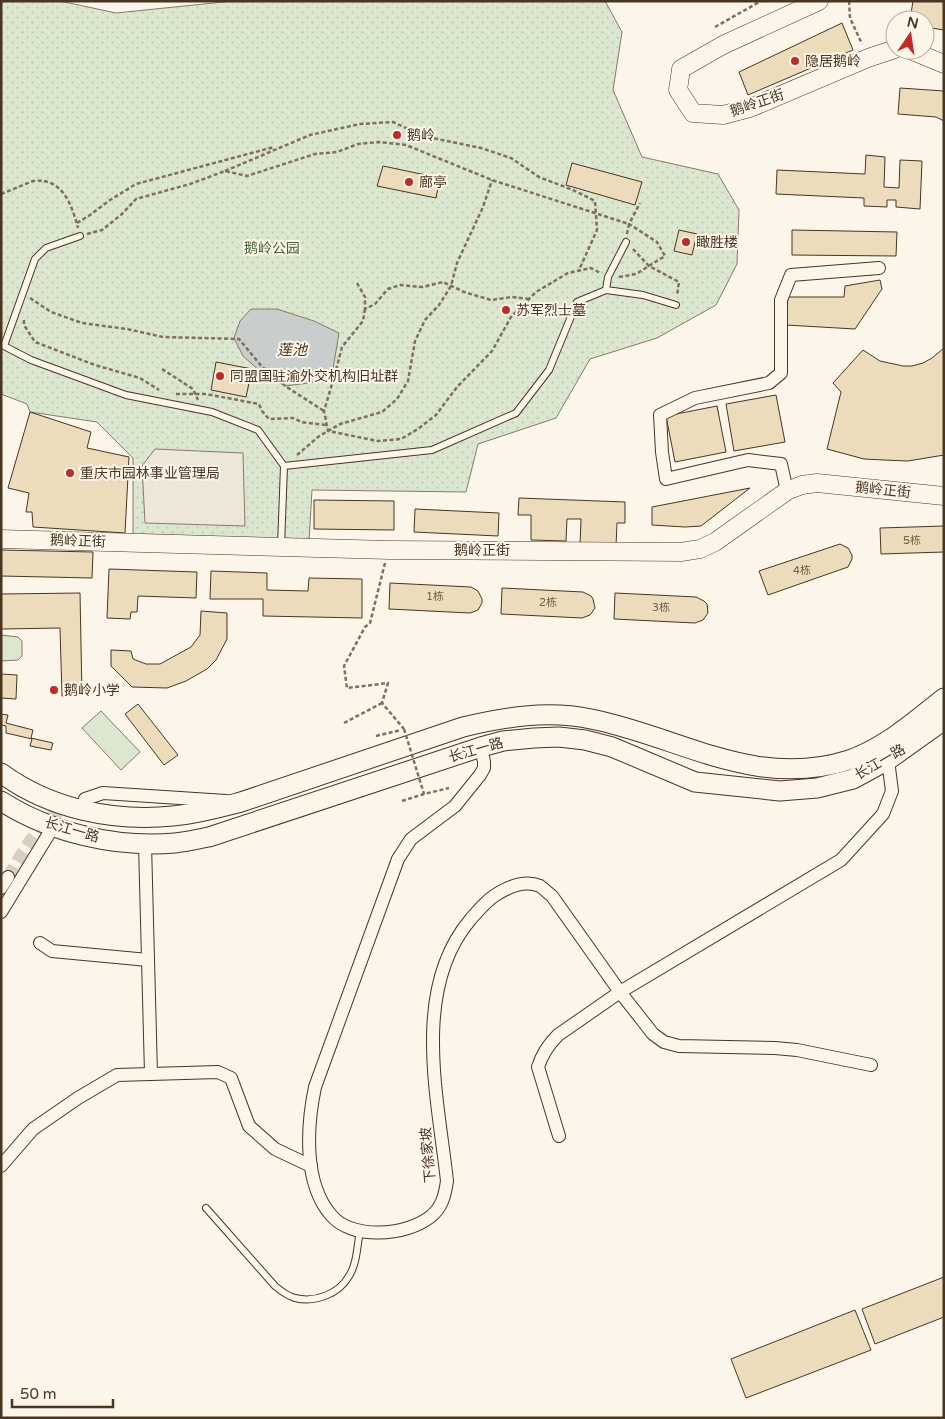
<svg xmlns="http://www.w3.org/2000/svg" width="945" height="1419" viewBox="0 0 945 1419" font-family="'Varela Round','Noto Sans SC',sans-serif">
<style>
.grass{fill:#dce7d0;stroke:#887966}
.park{fill:url(#park-dots);stroke:#887966}
.parking{fill:#ede7d9;stroke:#887966}
.water{fill:#c9cecd;stroke:#887966}
.building{fill:#ecdcbc;stroke:#4a3520}
.lines{fill:none;stroke-linecap:round;stroke-linejoin:round}
.street-tunnel{stroke:#d8cfc1;stroke-width:12;stroke-dasharray:12 6;stroke-linecap:butt}
.lane-casing{stroke:#4a3520;stroke-width:8}
.street-casing{stroke:#4a3520;stroke-width:14}
.secondary-casing{stroke:#4a3520;stroke-width:19}
.primary-casing{stroke:#4a3520;stroke-width:21}
.path{stroke:#7f6f5c;stroke-width:2.5;stroke-dasharray:4 2.5;stroke-linecap:butt}
.lane{stroke:#fbf6e9;stroke-width:6}
.street{stroke:#fbf6e9;stroke-width:12}
.secondary{stroke:#fbf6e9;stroke-width:18}
.primary{stroke:#fbf6e9;stroke-width:19}
.path-bridge{stroke:#7f6f5c;stroke-width:2.5;stroke-dasharray:4 2.5;stroke-linecap:butt}
.poi-dot{fill:#c62828;stroke:#fbf6e9;stroke-width:2}
.labels{text-anchor:middle;dominant-baseline:central;stroke-width:4;stroke-linejoin:round;paint-order:stroke}
.number-label{font-size:11px;fill:#725f47}
.poi-label{font-size:14px;fill:#4a3520;stroke:#fbf6e9;text-anchor:start}
.street-label{font-size:14px;fill:#4a3520;stroke:#fbf6e9}
.park-label{font-size:14px;fill:#436837;stroke:#fbf6e9}
.water-label{font-size:15px;font-style:italic;fill:#4a3520;stroke:#fbf6e9}
</style>
<defs>
<pattern id="park-dots" width="8" height="8" patternUnits="userSpaceOnUse" patternTransform="scale(1.25)"><rect width="8" height="8" fill="#dce7d0"/><path d="M2 2h.1M6 6h.1" fill="none" stroke="#bec7b2" stroke-width="1.8" stroke-linecap="round"/></pattern>
</defs>
<rect width="100%" height="100%" fill="#fbf6e9"/>
<g class="grass">
<polygon points="1,635 18,637 22,641 22,656 18,660 1,661"/>
<polygon points="101,711 140,752 121,770 82,728"/>
</g>
<polygon class="park" points="1,1 60,1 116,13 233,1 605,1 622,32 613,90 642,157 718,174 739,210 737,264 716,305 657,338 590,359 556,418 478,444 466,492 312,490 309,542 133,535 133,458 97,422 30,412 27,404 1,394"/>
<polygon class="parking" points="155,449 243,453 245,526 145,523 142,466"/>
<polygon class="water" points="251,309 277,309 314,321 339,333 332,375 309,383 285,386 261,372 243,356 234,338 240,321"/>
<g class="building">
<polygon points="913,1 944,1 944,30 925,27 925,20 910,20"/>
<polygon points="842,23 853,50 748,95 739,72"/>
<polygon points="900,88 944,91 944,121 936,117 898,114"/>
<polygon points="866,155 885,157 884,187 899,188 900,160 922,161 920,209 896,207 896,200 887,200 887,207 864,206 864,198 776,194 777,170 865,174"/>
<polygon points="572,163 642,182 635,205 566,185"/>
<polygon points="383,166 440,178 436,198 377,186"/>
<polygon points="679,230 697,234 692,255 674,251"/>
<polygon points="792,230 897,232 896,256 792,255"/>
<polygon points="880,280 882,289 855,329 786,325 788,297 844,297 845,286"/>
<polygon points="944,348 944,455 908,461 884,460 864,459 827,449 841,392 833,383 863,350 880,361 903,366 912,366 923,363 932,358"/>
<polygon points="216,362 252,369 246,397 211,390"/>
<polygon points="776,395 785,442 734,451 726,404"/>
<polygon points="717,406 726,452 675,462 666,416"/>
<polygon points="30,412 91,432 87,448 129,457 125,533 33,527 32,512 26,512 29,493 8,488"/>
<polygon points="750,488 701,526 685,527 652,525 652,507"/>
<polygon points="519,498 625,502 625,523 617,523 616,546 580,545 581,519 567,519 566,541 531,540 531,515 518,515"/>
<polygon points="314,500 394,501 394,530 314,529"/>
<polygon points="415,509 499,513 498,536 414,532"/>
<polygon points="944,526 944,552 881,554 880,528"/>
<polygon points="840,544 848,548 852,555 852,559 848,567 768,595 759,571"/>
<polygon points="1,550 93,552 92,578 1,576"/>
<polygon points="109,569 197,572 196,598 138,596 137,612 131,612 130,619 107,618"/>
<polygon points="211,571 267,573 267,590 308,591 309,578 362,579 362,618 263,616 263,599 210,599"/>
<polygon points="390,583 471,587 478,591 482,599 482,603 478,610 470,613 389,609"/>
<polygon points="502,588 583,592 591,596 593,599 595,608 590,615 582,618 501,614"/>
<polygon points="80,593 82,695 62,696 60,628 1,629 1,594"/>
<polygon points="615,593 696,597 704,601 707,604 708,613 703,620 695,623 614,619"/>
<polygon points="201,611 227,613 227,639 216,660 207,669 186,681 167,688 132,687 111,666 111,650 131,651 133,659 146,664 160,664 191,647 200,635"/>
<polygon points="1,674 17,675 16,699 1,698"/>
<polygon points="138,704 178,755 164,765 125,714"/>
<polygon points="1,714 8,715 6,723 33,730 31,738 53,743 51,750 30,746 32,739 6,733 6,726 1,725"/>
<polygon points="944,1277 944,1317 875,1344 862,1309"/>
<polygon points="855,1310 871,1350 746,1398 731,1359"/>
</g>
<g class="lines">
<path class="street-tunnel" d="M 8,877 C 24,849 40,818 71,805"/>
<g class="lane-casing">
<g id="lane">
<polyline points="80,236 46,248 35,259 4,346 31,360 126,395 212,412 258,430 284,466 281,546"/>
<polyline points="606,290 608,277 626,242"/>
<polyline points="284,466 432,450 516,413 549,370 577,302 606,290 643,295 676,305"/>
<path d="M 206,1208 L 275,1286 C 281,1291 287,1296 295,1298 C 315,1303 339,1294 349,1276 C 357,1264 357,1246 360,1231"/>
</g>
</g>
<g class="street-casing">
<g id="street">
<polyline points="787,491 781,464 748,460 666,479 662,452 660,415 695,398 769,383 781,373 781,300 791,275 879,268"/>
<path d="M 481,747 L 484,762 L 484,768 L 480,775 L 455,806 L 411,839 L 398,859 L 315,1087 C 307,1125 303,1183 331,1215 C 351,1240 406,1236 430,1217 C 442,1208 445,1195 447,1181 C 438,1098 411,990 470,920 C 477,912 484,903 494,896 C 506,888 524,879 540,886 C 544,889 548,893 552,896 L 620,992 L 653,1034 L 664,1042 L 679,1046 L 775,1048 L 797,1050 L 871,1065"/>
<polyline points="85,799 103,793 226,801"/>
<polyline points="145,844 151,1074"/>
<polyline points="1,888 8,877"/>
<polyline points="1,912 53,827"/>
<polyline points="40,943 52,951 148,960"/>
<path d="M 559,1136 L 538,1067 C 542,1054 548,1045 558,1035 L 620,992 L 841,860 L 883,814 L 892,791 L 888,760"/>
<polyline points="1,1166 33,1129 78,1098 117,1075 218,1072 231,1078 249,1126 275,1149 311,1166"/>
</g>
</g>
<g class="secondary-casing">
<g id="secondary">
<polyline points="819,1 723,45 681,69 678,90 693,113 723,115 750,108 868,58 895,49"/>
<polyline points="910,50 944,64"/>
<polyline points="1,539 389,550 681,552 700,549 715,542 787,491 802,485 817,483 944,496"/>
</g>
</g>
<g class="primary-casing">
<g id="primary">
<path d="M 1,773 C 50,809 113,822 173,816 C 196,814 218,808 241,802 L 463,727 C 504,717 548,710 591,719 C 678,736 755,790 849,760 C 885,748 914,721 944,698"/>
<path d="M 1,801 C 51,833 116,848 175,843 C 186,842 198,839 209,837 L 481,747 L 503,741 L 534,738 L 559,737 L 585,740 L 612,747 L 695,782 L 780,791 L 817,788 L 853,779 L 888,760 L 944,720"/>
</g>
</g>
<g class="path">
<polyline points="849,1 850,18 862,44"/>
<polyline points="715,27 761,1"/>
<polyline points="225,171 310,135 360,124 393,122 423,136 481,148 511,158 539,177 573,190 595,201 597,230 579,270"/>
<path d="M 1,194 L 33,181 C 63,177 72,206 78,228"/>
<polyline points="77,223 90,215 110,200 136,184 274,147"/>
<polyline points="87,234 102,230 122,214 136,199 190,184 225,171 247,176 315,154 337,152 358,144 379,142 406,145 492,180 629,224 627,234"/>
<polyline points="633,249 649,266 679,282 677,296"/>
<polyline points="619,277 636,274 665,256 657,242 629,224 640,203"/>
<polyline points="357,283 365,297 365,309 375,304 388,289 400,285 422,287 443,282 464,292 491,300 512,297 529,299"/>
<polyline points="30,298 51,312 82,323 127,329 163,337 239,339 263,368 272,371 285,386 324,411"/>
<polyline points="365,309 363,321 342,347 335,374 324,411 328,431 378,441 401,439 418,429 436,415 457,387 492,351 511,317 536,292 568,273 591,268 600,273"/>
<polyline points="24,320 24,325 35,342 95,365 140,378 159,390"/>
<polyline points="162,369 193,389 198,400"/>
<polyline points="176,394 206,394 259,404 262,411 269,419 293,418 301,422 326,425"/>
<polyline points="297,455 318,437 328,431 340,424 382,412 397,399 408,381 415,341 425,320 439,305 451,286 457,263 483,207 492,180"/>
<polyline points="385,563 370,623 365,627 344,666 347,688 388,683 382,703 404,729"/>
<polyline points="344,723 382,703"/>
<polyline points="376,736 401,730"/>
<polyline points="402,801 424,794 449,788"/>
</g>
<use href="#lane" class="lane"/>
<use href="#street" class="street"/>
<use href="#secondary" class="secondary"/>
<use href="#primary" class="primary"/>
<polyline class="path-bridge" points="404,729 424,794"/>
</g>
<g class="poi-dot">
<circle cx="795" cy="61" r="5"/>
<circle cx="397" cy="135" r="5"/>
<circle cx="409" cy="182" r="5"/>
<circle cx="686" cy="242" r="5"/>
<circle cx="506" cy="310" r="5"/>
<circle cx="220" cy="376" r="5"/>
<circle cx="70" cy="473" r="5"/>
<circle cx="54" cy="690" r="5"/>
</g>
<g class="labels">
<g class="number-label">
<text x="912" y="540">5栋</text>
<text x="802" y="570">4栋</text>
<text x="435" y="596">1栋</text>
<text x="548" y="602">2栋</text>
<text x="661" y="607">3栋</text>
</g>
<g class="poi-label">
<text x="805" y="61">隐居鹅岭</text>
<text x="407" y="135">鹅岭</text>
<text x="419" y="182">廊亭</text>
<text x="696" y="242">瞰胜楼</text>
<text x="516" y="310">苏军烈士墓</text>
<text x="230" y="376">同盟国驻渝外交机构旧址群</text>
<text x="80" y="473">重庆市园林事业管理局</text>
<text x="64" y="690">鹅岭小学</text>
</g>
<g class="street-label">
<text transform="translate(757 103) rotate(-19)">鹅岭正街</text>
<text transform="translate(883 490) rotate(6)">鹅岭正街</text>
<text transform="translate(78 541) rotate(2)">鹅岭正街</text>
<text x="482" y="550">鹅岭正街</text>
<text transform="translate(476 750) rotate(-16)">长江一路</text>
<text transform="translate(880 762) rotate(-30)">长江一路</text>
<text transform="translate(72 830) rotate(16)">长江一路</text>
<text transform="translate(428 1155) rotate(-95)">下徐家坡</text>
</g>
<g class="park-label">
<text x="272" y="248">鹅岭公园</text>
</g>
<g class="water-label">
<text x="292" y="350">莲池</text>
</g>
</g>
<rect width="945" height="1419" fill="none" stroke="#4a3520" stroke-width="5"/>
<g transform="translate(910 35) rotate(13)"><circle r="24" fill="#fbf6e9" stroke="#b4a999"/>
<path d="M0-4L9 19L0 12L-9 19Z" fill="#c62828"/>
<text y="-8" font-size="14" font-weight="bold" text-anchor="middle" fill="#4a3520">N</text>
</g>
<path d="M12 1399v8h101v-8" fill="none" stroke="#4a3520" stroke-width="2.5"/>
<text x="20" y="1399" font-size="15" fill="#4a3520" stroke="#fbf6e9" stroke-width="4" paint-order="stroke">50 m</text>
</svg>
